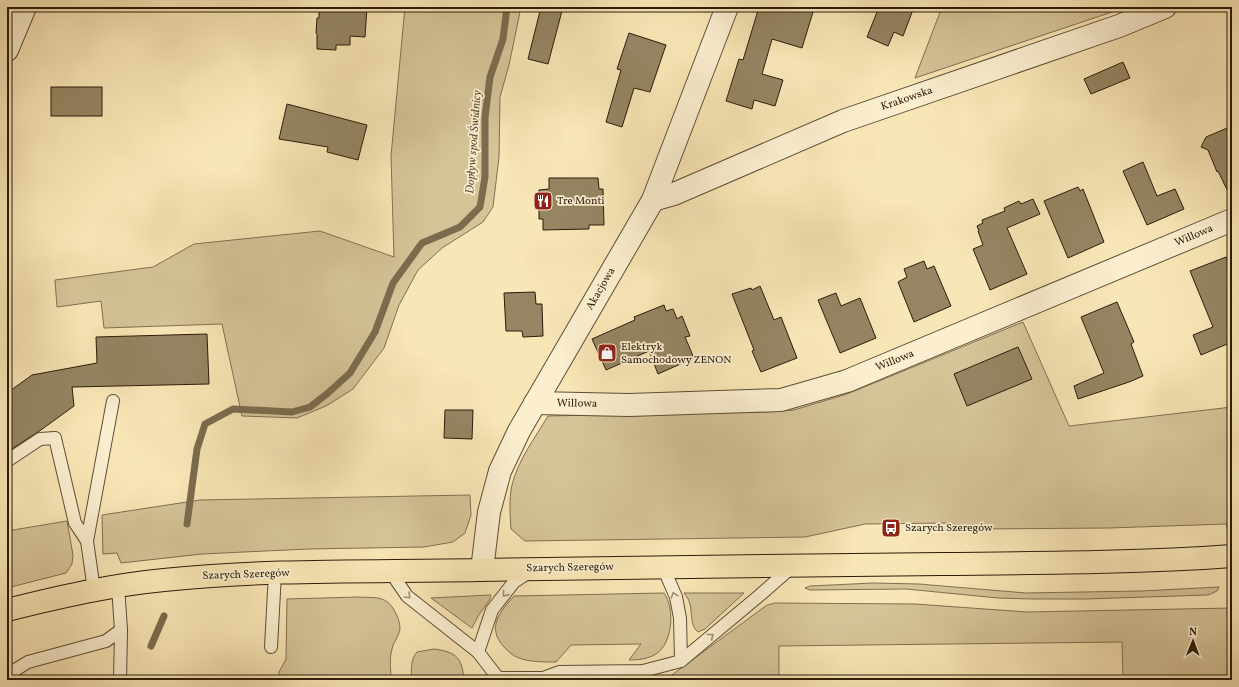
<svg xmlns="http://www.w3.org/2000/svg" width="1239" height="687" viewBox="0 0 1239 687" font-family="Vollkorn,serif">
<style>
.green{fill:#d6c499;stroke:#807052}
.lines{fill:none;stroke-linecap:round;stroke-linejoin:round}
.stream{stroke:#7b6c4e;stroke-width:7}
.building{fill:#958563;stroke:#291c0a}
.lane-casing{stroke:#5d4e35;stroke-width:14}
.street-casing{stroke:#5d4e35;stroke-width:24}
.primary-casing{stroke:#291c0a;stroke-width:24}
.lane{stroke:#fbefd0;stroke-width:12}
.street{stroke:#fbefd0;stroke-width:22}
.primary{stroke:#f9e6b6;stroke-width:22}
.oneway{stroke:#9c9077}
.labels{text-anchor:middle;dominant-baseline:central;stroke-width:3.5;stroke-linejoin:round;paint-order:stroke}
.street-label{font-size:11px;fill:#291c0a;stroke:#fbefd0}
.poi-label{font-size:11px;fill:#291c0a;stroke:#fbefd0;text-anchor:start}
.water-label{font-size:12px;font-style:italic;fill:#605138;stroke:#fbefd0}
</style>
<rect width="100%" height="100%" fill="#f9e6b6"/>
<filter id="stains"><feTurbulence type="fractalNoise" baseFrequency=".005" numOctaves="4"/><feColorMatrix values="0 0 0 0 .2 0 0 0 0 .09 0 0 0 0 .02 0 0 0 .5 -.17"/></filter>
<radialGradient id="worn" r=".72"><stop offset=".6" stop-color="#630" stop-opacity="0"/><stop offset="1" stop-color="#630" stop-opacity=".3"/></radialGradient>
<g class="green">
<polygon points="405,7 521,7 509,65 500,97 499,157 493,207 483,222 442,248 418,270 399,305 384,348 353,389 326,406 297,418 242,416 222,324 104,328 101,301 57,307 55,280 153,267 194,244 320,231 394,257 391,156"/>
<polygon points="942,7 1127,7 915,78"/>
<path d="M 1023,322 L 1069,426 L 1232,407 L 1232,531 L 1228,531 L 1226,524 L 1109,528 L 976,529 L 948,523 L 865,524 L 805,537 L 525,541 L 511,529 C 510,515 509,499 512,485 C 518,460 535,438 548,416 L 763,412 L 794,410 L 847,394 Z"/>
<polygon points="470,495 471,515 465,533 453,542 424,547 308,549 202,554 121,563 117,553 103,554 102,515 200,500"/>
<polygon points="67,521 73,555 72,564 66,573 7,588 7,531"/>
<polygon points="873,583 919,584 1026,593 1141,591 1219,587 1217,591 1208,595 1086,599 1032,599 998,598 906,589 810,590 805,588 810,586"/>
<path d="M 664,593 C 675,608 673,643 656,654 C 648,659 638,660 629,660 L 641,644 L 571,645 L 556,662 C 546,662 528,662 519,658 C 513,656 508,651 504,647 C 486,627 500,612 514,596 Z"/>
<path d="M 684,593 L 744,593 L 705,629 L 698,632 C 689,625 693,611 689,601 C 688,598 686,596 684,593 Z"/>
<polygon points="491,595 490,599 478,616 472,628 431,598"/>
<path d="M 358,597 C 375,598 387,595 395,612 C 398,617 400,623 400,629 C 399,637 393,642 392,649 C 389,659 391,670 391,680 L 279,680 L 279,672 L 286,659 L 287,599 Z"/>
<polygon points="775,603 915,604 1027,612 1232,608 1232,679 1123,679 1122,642 779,646 779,680 665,680 767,605"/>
<path d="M 434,649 C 457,652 462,658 464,680 L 411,680 C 412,670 410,660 417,652 Z"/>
</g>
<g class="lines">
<g class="stream">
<polyline points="187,524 197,449 205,424 233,409 292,412 310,407 328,393 350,373 375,332 393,283 422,243 460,227 480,207 485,177 485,117 490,77 503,39 507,7"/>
<polyline points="151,646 164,616"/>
</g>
</g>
<g class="building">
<polygon points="344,7 367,7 365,37 350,36 350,45 336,45 336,50 317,49 317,34 316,33 317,18 319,18 319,9 343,10"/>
<polygon points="541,7 563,7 548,64 528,59"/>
<polygon points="759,7 799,7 813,12 802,48 772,39 762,74 783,80 775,106 754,100 752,109 726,101 739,59 743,60"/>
<polygon points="879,7 914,7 903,36 894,32 888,46 867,37"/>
<polygon points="629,33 666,45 650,92 634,88 622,127 606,122 621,70 617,69"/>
<polygon points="1123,62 1130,78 1091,94 1084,79"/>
<rect x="51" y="87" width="51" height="29"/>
<polygon points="287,104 367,125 358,160 327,152 328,147 279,139"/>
<polygon points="1232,126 1232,200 1218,171 1217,172 1208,150 1201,147 1206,137"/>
<polygon points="1143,162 1157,196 1175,189 1184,209 1147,225 1123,171"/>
<polygon points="549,178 598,178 599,189 603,189 604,225 589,225 589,229 543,230 543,219 539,219 539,190 549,189"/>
<polygon points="1078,187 1080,191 1083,189 1104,242 1068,258 1044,201"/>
<polygon points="1033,199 1040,214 1007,228 1027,274 990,290 973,249 983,245 978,231 979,231 977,226 983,223 982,220 1005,211 1004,208 1019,201 1021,204"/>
<polygon points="1226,257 1232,272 1232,342 1201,355 1193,335 1213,327 1190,271"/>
<polygon points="924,261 927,269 934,266 951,306 914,322 898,282 907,277 904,269"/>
<polygon points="760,286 774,320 781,317 797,358 761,372 752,351 754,350 732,294 751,288 752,290"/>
<polygon points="535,292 536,304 542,304 543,336 523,337 522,331 506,331 504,293"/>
<polygon points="836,293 841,306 860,298 876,338 840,353 818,300"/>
<polygon points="1117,302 1134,342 1131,344 1143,376 1129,382 1078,399 1074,386 1104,373 1081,317"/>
<polygon points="664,305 666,311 673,309 677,319 682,316 690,336 685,337 694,358 658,374 649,351 606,370 592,339 635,320 634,317"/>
<polygon points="207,334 209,384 72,387 74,406 38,432 7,452 7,393 32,375 97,363 96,337"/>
<polygon points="1018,347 1032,379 967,406 954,374"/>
<polygon points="445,410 473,410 472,439 444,438"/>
</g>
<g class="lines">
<g class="lane-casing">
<g id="lane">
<polyline points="7,461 40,439 55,438 75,523 87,541 94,590"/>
<polyline points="87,541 113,401"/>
<polyline points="663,567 676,597 680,618 681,661"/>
<polyline points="390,571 407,596 478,652 498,678 543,678 559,672 643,671 681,661 760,595 792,567"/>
<polyline points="271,647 275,573"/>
<polyline points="478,652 492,610 514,582 529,572"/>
<polyline points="7,675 28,662 106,641 121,630 118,586"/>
<polyline points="120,680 121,630"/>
</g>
</g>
<g class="street-casing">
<g id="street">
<polyline points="7,50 25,7"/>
<polyline points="653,200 674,194 843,121 1119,26 1165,7"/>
<polyline points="535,403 629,405 781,400 847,381 1232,220"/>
<polyline points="482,570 489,512 500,471 519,431 653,200 727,7"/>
</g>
</g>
<g class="primary-casing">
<path id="primary" d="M 7,610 C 59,597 111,585 164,580 C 269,569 374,572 479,570 C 633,567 788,566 942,564 C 1039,563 1136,563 1232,556"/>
</g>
<use href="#lane" class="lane"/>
<use href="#street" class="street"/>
<use href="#primary" class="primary"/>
</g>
<defs><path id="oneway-chevron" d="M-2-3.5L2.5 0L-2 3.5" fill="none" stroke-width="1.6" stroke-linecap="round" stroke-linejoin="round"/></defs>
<g class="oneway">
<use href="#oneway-chevron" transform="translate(505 594) rotate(129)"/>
<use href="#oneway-chevron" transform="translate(674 595) rotate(-109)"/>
<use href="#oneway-chevron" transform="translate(408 596) rotate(45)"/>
<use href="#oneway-chevron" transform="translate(711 636) rotate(-39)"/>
</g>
<defs>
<g id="restaurant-square" transform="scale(1)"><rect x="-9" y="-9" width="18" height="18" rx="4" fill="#8f2418" stroke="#fbefd0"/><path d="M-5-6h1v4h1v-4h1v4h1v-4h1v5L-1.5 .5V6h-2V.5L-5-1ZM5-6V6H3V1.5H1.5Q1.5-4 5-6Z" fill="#fff"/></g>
<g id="shop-square" transform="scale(1)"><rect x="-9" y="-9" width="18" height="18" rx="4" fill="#8f2418" stroke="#fbefd0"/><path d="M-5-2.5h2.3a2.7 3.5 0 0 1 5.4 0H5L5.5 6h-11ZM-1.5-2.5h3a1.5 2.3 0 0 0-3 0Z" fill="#fff"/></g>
<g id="bus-square" transform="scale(1)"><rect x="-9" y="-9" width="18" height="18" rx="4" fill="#8f2418" stroke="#fbefd0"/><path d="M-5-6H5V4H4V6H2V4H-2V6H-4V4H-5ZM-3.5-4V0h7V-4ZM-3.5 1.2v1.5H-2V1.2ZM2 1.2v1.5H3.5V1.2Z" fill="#fff"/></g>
</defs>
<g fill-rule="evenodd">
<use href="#restaurant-square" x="543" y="201"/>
<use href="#shop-square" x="607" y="353"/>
<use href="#bus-square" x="891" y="528"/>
</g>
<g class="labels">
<g class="street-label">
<text transform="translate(907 99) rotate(-19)">Krakowska</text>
<text transform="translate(1194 236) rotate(-23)">Willowa</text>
<text transform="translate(601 289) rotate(-60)">Akacjowa</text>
<text transform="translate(895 361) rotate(-22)">Willowa</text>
<text transform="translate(577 404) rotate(1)">Willowa</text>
<text transform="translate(570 568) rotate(-1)">Szarych Szeregów</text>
<text transform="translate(246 575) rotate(-2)">Szarych Szeregów</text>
</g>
<g class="poi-label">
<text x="557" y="201">Tre Monti</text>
<text x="621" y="347">Elektryk<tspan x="621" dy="13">Samochodowy ZENON</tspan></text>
<text x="905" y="528">Szarych Szeregów</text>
</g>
<g class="water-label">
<text transform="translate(474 142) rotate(-86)">Dopływ spod Świdnicy</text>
</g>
</g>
<rect width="1239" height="687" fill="none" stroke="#f9e6b6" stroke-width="24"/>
<rect x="8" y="8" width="1223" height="671" fill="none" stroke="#291c0a" stroke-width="2"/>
<rect x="12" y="12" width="1215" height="663" fill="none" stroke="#291c0a"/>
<g transform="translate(1193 641) rotate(1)" stroke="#fbefd0" stroke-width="3" paint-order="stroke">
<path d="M0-3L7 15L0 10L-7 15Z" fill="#291c0a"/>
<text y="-6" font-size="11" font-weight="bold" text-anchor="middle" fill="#291c0a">N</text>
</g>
<rect width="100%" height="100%" filter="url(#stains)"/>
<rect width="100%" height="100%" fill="url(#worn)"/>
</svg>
